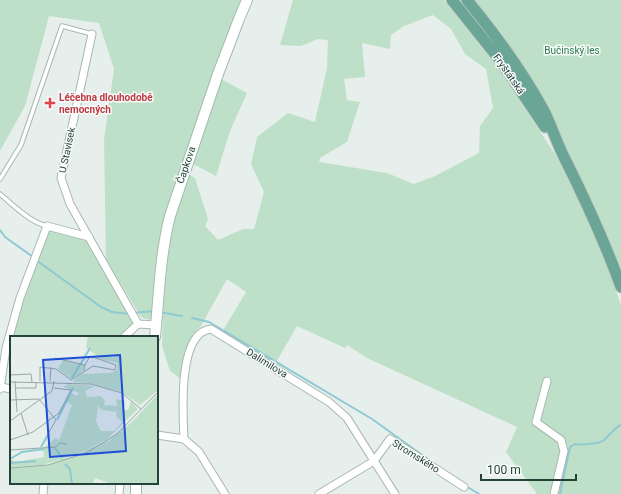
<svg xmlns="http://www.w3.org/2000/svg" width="621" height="494" viewBox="0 0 621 494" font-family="Roboto,sans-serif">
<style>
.green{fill:#bfe0c8;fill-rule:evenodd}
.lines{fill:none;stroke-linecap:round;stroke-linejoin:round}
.stream{stroke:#8ec9d4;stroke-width:2}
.lane-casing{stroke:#a8b8b2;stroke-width:5.5}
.street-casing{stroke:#a8b8b2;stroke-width:9}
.secondary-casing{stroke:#a4bbb3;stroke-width:12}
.primary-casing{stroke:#c2cac8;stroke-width:13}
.lane{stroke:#fff;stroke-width:3.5}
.street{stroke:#fff;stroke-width:7}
.secondary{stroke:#fff;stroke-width:10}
.primary{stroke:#6aa596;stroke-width:11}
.health-dot{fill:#e0444e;stroke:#f7fbf9;stroke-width:1.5}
.labels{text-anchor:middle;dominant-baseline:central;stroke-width:3;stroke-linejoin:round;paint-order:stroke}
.park-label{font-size:10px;fill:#2d7a4b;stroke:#f7fbf9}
.street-label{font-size:10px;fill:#24423a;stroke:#f7fbf9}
.health-label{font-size:10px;font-weight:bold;fill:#be3a42;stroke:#f7fbf9;text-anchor:start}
.inset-river{fill:none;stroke:#8ec9d4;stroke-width:2}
.inset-road{fill:none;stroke:#98aaa4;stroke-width:1}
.view{fill:#1d4ed8;fill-opacity:0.15;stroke:#1d4ed8;stroke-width:2}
.inset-edge{fill:none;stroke:#24423a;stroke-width:2}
</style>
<rect width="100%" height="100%" fill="#e6efeb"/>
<g class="green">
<polygon points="0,0 242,0 167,211 155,316 149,320 141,317 106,260 104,140 114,69 99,23 49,16 25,106 0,151"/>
<path d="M 293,0 L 444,0 L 495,64 L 555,154 L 584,212 L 607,265 L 621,305 L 621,494 L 537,494 L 506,452 L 517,427 L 367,358 L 347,345 L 345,348 L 297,326 L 275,364 L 222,332 L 246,292 L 227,279 L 201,326 L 193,334 L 184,357 L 181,379 L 170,371 L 162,346 L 164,281 L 173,224 L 188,174 L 195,178 L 208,219 L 205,226 L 218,240 L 243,229 L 254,229 L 264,192 L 251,164 L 257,137 L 288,113 L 315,122 L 327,68 L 328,40 L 318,39 L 301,46 L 280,45 ZM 433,15 L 451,29 L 465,54 L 486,69 L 493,108 L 480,126 L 479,153 L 435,176 L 414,184 L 387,173 L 319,162 L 320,158 L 347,142 L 360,102 L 347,100 L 344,79 L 365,77 L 362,43 L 390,49 L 391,35 L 404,26 Z"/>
<polygon points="475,0 621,0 621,268 595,207 566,148 549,108 512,49"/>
<polygon points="221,79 247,93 230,131 216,176 193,164"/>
<polygon points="49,230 87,240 134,322 118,337 12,337 23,299"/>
</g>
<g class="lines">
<g class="stream">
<polyline points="0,230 5,237 33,257"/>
<polyline points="36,260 101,307 112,312 129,314"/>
<polyline points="159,312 182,316"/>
<polyline points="134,313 153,311"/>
<polyline points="192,318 209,322 372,419 436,465"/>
<polyline points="466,486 479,494"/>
<path d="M 560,494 L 570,447 L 575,444 C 580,445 600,444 604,440 C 610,435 613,429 621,425"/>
</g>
<g class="lane-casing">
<g id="lane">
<polyline points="0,179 21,145 62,26 92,34"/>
<path d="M 0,194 C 13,205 31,223 47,226"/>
</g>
</g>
<g class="street-casing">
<g id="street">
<polyline points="92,34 61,178 70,204 138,324"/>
<polyline points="124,337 138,324 156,325"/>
<polyline points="547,381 536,422 561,440 564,451 554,494"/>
<polyline points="1,387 11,389"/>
<polyline points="0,389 6,348 20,298 47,226 89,237"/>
<polyline points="157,435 184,439 199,452 225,494"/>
<path d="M 184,439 C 183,415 177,332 211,329 L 329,402 L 347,418 L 395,494"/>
<polyline points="43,494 44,483"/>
<polyline points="119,494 120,483"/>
<polyline points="319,494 374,461 390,439 464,487"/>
</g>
</g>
<g class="secondary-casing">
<g id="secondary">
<path d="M 155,337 C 159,296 160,255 170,216 L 218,74 L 239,19 L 247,0"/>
<polyline points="136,494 136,483"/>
</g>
</g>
<g class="primary-casing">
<g id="primary">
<polyline points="452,0 500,60 545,127"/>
<path d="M 467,0 C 495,34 522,71 543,109 C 551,124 556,141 564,157 C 585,199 605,242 621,287"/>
</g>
</g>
<use href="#lane" class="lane"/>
<use href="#street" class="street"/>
<use href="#secondary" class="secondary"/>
<use href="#primary" class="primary"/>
</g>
<path class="health-dot" d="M48 97h4v4h4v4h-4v4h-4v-4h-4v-4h4z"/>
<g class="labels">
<g class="park-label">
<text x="572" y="50">Bučinský les</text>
</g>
<g class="street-label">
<text transform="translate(509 74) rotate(55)">Fryštátská</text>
<text transform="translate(67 150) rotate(-78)">U Stavisek</text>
<text transform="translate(186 165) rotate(-71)">Čapkova</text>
<text transform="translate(267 363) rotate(32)">Dalimilova</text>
<text transform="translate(416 456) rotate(32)">Stromského</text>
</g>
<g class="health-label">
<text x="59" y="97">Léčebna dlouhodobě<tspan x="59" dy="12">nemocných</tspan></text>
</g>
</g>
<g transform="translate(10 336)">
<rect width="148" height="148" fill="#e6efeb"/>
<path d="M 78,0 L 148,0 L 148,54 L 130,69 L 112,56 L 79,47 L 62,46 L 71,38 L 100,37 L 107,34 L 108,27 L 93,24 L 76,12 ZM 53,24 L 75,29 L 73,35 L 61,43 L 48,33 ZM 58,48 L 85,50 L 75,55 L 77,61 L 91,60 L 95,65 L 94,69 L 107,70 L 106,63 L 115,65 L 114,74 L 118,74 L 121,65 L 128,73 L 97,103 L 66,120 L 32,129 L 0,131 L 0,123 L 6,126 L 34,121 L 33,113 L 45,102 L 49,104 L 62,69 L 56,66 L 61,57 L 67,60 L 69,57 L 53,51 ZM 88,70 L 92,74 L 107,76 L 106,80 L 112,86 L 104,95 L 91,95 L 86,85 ZM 148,58 L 148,148 L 102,148 L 85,142 L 83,148 L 0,148 L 0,132 L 39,129 L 99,105 L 122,86 Z" fill="#bfe0c8" fill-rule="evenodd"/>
<path class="inset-river" d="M 62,42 L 80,12M 47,84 L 63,52M 31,111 L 39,97M 45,112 L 52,122M 0,123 L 12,116 L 34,113M 0,127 L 26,125M 55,128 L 60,133 L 62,148"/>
<path class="inset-road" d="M 45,22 L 75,29 L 74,35M 0,39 L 21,38 L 22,46M 61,44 L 83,30 L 105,34 L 106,29 L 80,20 L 75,29M 5,45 L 7,76M 30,45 L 30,31 L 46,33 L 61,44M 40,45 L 41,31M 0,46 L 81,48 L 112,57 L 131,73M 5,52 L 26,52 L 26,46M 0,64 L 29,63 L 46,84 L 39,96M 11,77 L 18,99M 0,85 L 42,55 L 44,45M 0,104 L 23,96 L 49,77 L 61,54 L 44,52M 0,114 L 46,111 L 50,107 L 57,108M 0,132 L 38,129 L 76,117 L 107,98 L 148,56"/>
<path class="view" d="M 110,19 L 116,115 L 40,121 L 33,24 Z"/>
<rect width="148" height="148" class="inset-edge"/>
</g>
<path d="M481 474v6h95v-6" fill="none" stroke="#24423a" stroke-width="2"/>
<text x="487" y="474" font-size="12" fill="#24423a" stroke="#f7fbf9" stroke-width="3" paint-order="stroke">100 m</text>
</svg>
